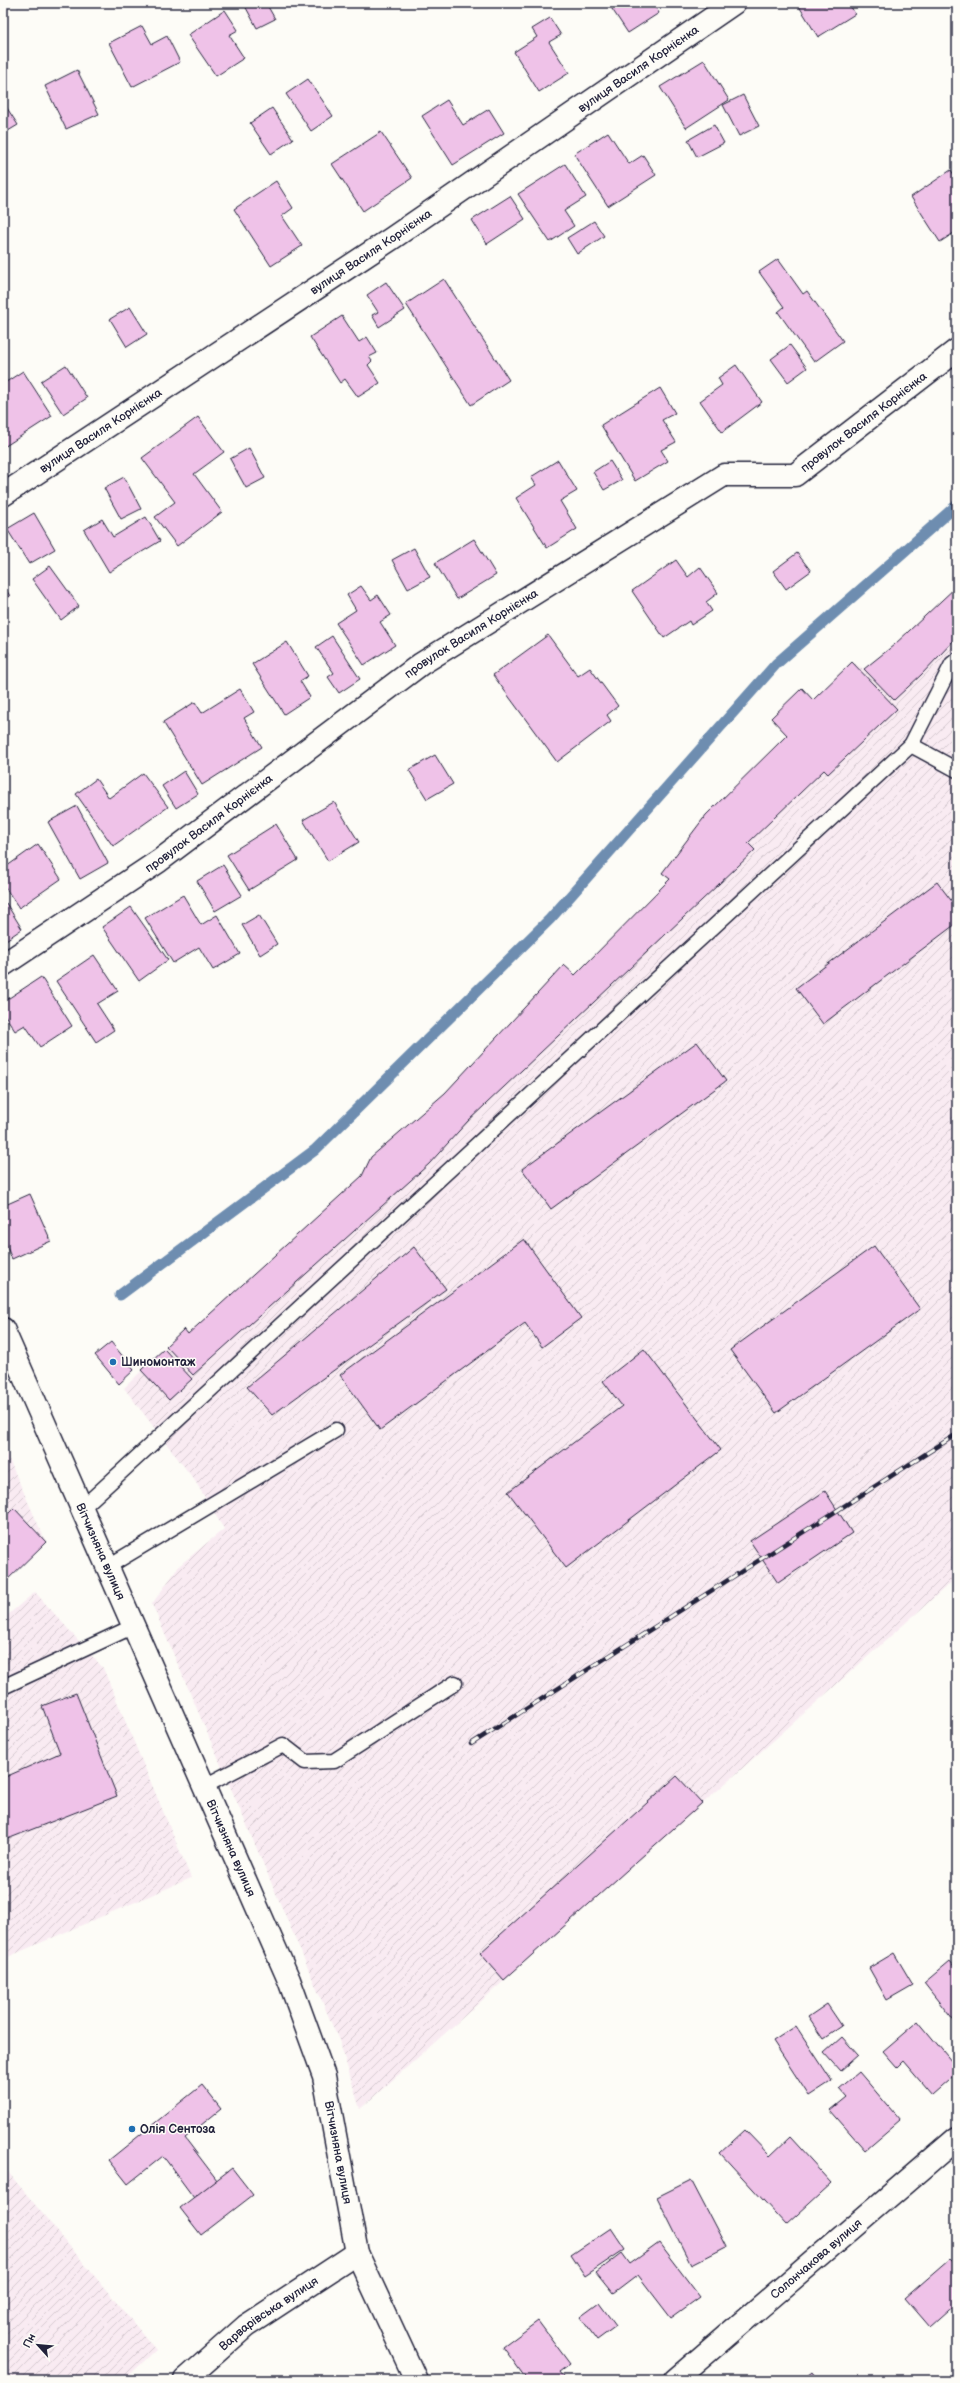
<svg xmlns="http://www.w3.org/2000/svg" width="960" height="2383" viewBox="0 0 960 2383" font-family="'Balsamiq Sans',sans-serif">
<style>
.industrial{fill:url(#industrial-furrows)}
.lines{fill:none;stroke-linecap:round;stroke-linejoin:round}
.stream{stroke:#6e8db0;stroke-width:11}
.building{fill:#efc2e8;stroke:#22223b}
.lane-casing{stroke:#22223b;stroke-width:17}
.street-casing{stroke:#22223b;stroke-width:25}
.secondary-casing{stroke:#22223b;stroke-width:25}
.lane{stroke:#fdfcf7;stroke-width:14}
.street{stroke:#fdfcf7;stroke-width:22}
.secondary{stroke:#fdfcf7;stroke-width:22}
.rail-casing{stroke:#22223b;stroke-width:4.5}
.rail{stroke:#fdfcf7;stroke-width:3;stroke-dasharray:9;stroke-linecap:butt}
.poi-dot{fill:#1f6fb2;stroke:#fdfcf7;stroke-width:1.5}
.labels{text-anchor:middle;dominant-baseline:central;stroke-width:3;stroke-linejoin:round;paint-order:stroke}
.street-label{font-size:12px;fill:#22223b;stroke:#fdfcf7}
.poi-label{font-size:12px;font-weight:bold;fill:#22223b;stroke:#fdfcf7;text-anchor:start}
</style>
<defs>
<pattern id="industrial-furrows" width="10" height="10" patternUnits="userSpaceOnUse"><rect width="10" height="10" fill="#f9ebf2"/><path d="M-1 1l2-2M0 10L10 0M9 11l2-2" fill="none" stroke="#d5c9d0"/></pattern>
</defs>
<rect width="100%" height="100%" fill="#fdfcf7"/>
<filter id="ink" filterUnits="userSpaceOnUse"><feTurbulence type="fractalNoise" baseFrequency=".025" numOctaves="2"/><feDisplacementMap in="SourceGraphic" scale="8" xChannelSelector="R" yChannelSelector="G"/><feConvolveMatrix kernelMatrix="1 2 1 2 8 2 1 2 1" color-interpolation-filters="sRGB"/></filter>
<g filter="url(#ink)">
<g class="industrial">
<polygon points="957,586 957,1577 360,2109 340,2043 152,1604 180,1565 224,1529 195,1481 124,1388 184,1329 189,1333 362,1176 371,1157 445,1093 564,965 575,975 670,880 662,873 706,815 787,735 771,718 802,688 813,700 852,662 864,669 894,645"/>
<polygon points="3,1446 46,1542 3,1584"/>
<polygon points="35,1592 103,1668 191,1878 3,1959 3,1619"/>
<polygon points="3,2166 156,2350 124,2380 3,2380"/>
</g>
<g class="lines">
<polyline class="stream" points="120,1295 315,1150 550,919 776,664 957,505"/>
</g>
<g class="building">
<polygon points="246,3 266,3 275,19 257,28 244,4"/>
<polygon points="608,3 653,3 659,13 628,33"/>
<polygon points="797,3 849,3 855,14 818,37"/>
<polygon points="225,10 238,30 229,35 244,58 216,76 188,35"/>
<polygon points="550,18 561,35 549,42 569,73 539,92 514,52 537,37 532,29"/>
<polygon points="142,26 152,44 167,36 180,62 132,87 109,43"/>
<polygon points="704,60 729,100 686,128 660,87"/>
<polygon points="77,70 99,114 66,129 45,86"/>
<polygon points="308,79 333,116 311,131 286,94"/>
<polygon points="743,95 759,126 739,136 723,105"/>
<polygon points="447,100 463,125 489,109 504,133 453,165 422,116"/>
<polygon points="3,102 18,125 3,134"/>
<polygon points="272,108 293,139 271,154 250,123"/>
<polygon points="714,125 724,143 697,157 688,140"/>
<polygon points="381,132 412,178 363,211 332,164"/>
<polygon points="608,132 629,164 643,155 656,175 608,206 574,154"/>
<polygon points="565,164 586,197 564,211 574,226 550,242 518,194"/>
<polygon points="951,170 957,180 957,231 940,242 911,197"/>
<polygon points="276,181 293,208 282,216 302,246 271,266 234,209"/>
<polygon points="510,196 525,219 487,244 472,220"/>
<polygon points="594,221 604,236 577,254 567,238"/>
<polygon points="778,259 803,294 807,291 843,341 814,362 778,312 784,307 759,272"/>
<polygon points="444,279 509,380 471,405 406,304"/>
<polygon points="386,282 405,310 379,327 372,315 378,312 367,295"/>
<polygon points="130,307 147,334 127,347 110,319"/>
<polygon points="342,316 359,342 367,337 377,353 369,357 372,361 368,365 380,383 358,397 345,379 340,383 310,337"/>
<polygon points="790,345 807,368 788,382 771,359"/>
<polygon points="66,365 87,398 63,414 41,381"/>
<polygon points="736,365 762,402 722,432 700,401 722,385 718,378"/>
<polygon points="23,371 52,416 4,447 3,384"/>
<polygon points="660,388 675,413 662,420 676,442 661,450 668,461 635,481 601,425"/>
<polygon points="198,417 224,452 194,474 222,512 177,546 155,517 175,502 142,458"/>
<polygon points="249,448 265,478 246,488 230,459"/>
<polygon points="558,460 577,491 560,501 577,529 547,548 516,498 536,485 531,477"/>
<polygon points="610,461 622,480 604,490 593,472"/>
<polygon points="124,477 141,509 121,519 104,488"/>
<polygon points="34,513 55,549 29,564 7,529"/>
<polygon points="146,517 160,541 109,572 84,530 102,519 113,537"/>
<polygon points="474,539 496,575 457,599 435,563"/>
<polygon points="414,548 430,577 408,589 392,560"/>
<polygon points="797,553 811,571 786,589 773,571"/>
<polygon points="676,560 688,577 700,567 718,593 706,602 712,611 691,625 689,621 664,638 632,591"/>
<polygon points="50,566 79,606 61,620 32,579"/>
<polygon points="3,585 10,596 3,600"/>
<polygon points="361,586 371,600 378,595 391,615 380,622 395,645 364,665 336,623 356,610 347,595"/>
<polygon points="957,586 957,637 921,675 894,700 864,669 894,645"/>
<polygon points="548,635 578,676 590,668 618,706 607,715 611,721 557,762 493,675"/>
<polygon points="332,636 360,679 339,693 328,677 334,673 316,647"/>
<polygon points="287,642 308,676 300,681 310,697 284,714 252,664"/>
<polygon points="852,662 897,709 828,774 824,770 748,843 755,850 468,1121 429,1164 193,1375 166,1346 184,1329 188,1334 362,1176 371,1157 445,1093 564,965 575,975 670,879 662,873 706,815 787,735 771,718 802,688 813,700"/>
<polygon points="240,689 254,712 244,718 262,747 202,785 163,722 195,702 202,713"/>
<polygon points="435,755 453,784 427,799 409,770"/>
<polygon points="184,771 198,794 176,808 162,786"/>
<polygon points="143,773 168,807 113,846 76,794 96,779 109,798"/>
<polygon points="334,802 359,842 328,861 303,820"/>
<polygon points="77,806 108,863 80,879 48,822"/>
<polygon points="276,824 298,860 249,890 227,855"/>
<polygon points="38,844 61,879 19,908 3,884 3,869"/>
<polygon points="223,865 242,895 215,911 197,881"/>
<polygon points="937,882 957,908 957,923 823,1024 796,988"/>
<polygon points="183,895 201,925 217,915 240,954 213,970 199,947 173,963 145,918"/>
<polygon points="6,903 22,929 3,942 3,905"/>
<polygon points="131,907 168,960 139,981 102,927"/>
<polygon points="259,915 277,944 260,955 242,925"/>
<polygon points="94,955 118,991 97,1004 114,1030 96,1042 56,981"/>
<polygon points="41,977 72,1026 40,1047 25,1025 15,1031 3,1012 3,1002"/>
<polygon points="697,1042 726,1081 551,1209 522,1169"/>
<polygon points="3,1054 8,1061 3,1065"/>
<polygon points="30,1194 51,1241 12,1259 3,1238 3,1206"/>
<polygon points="524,1239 581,1318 542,1347 525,1323 380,1430 340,1375"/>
<polygon points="874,1246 920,1309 776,1413 730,1350"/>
<polygon points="414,1247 446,1289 272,1415 247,1387"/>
<polygon points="111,1342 134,1370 119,1384 95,1355"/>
<polygon points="164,1349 192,1379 169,1400 141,1370"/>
<polygon points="644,1349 721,1450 566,1568 508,1492 622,1406 603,1381"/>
<polygon points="825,1491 852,1533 778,1583 750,1541"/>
<polygon points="14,1508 46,1542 3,1584 3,1519"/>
<polygon points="76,1693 117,1796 5,1840 3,1835 3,1778 60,1753 42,1706"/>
<polygon points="677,1776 702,1803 504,1980 480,1953"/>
<polygon points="894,1953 913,1985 887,2000 869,1968"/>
<polygon points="950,1961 957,1970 957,2025 924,1983"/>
<polygon points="827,2004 842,2026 823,2039 808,2017"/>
<polygon points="918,2021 957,2068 957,2073 932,2095 903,2061 897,2067 883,2051"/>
<polygon points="796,2026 832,2081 809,2096 773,2041"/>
<polygon points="842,2037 858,2055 840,2071 824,2053"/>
<polygon points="859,2072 900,2120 865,2150 830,2110 846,2097 839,2089"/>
<polygon points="202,2085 221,2109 185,2138 217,2180 194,2198 163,2156 128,2184 109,2160"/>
<polygon points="745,2130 770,2156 790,2137 832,2183 786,2225 720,2153"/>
<polygon points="232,2168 253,2195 201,2235 180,2208"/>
<polygon points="691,2180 726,2247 691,2265 657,2197"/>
<polygon points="611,2228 625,2249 585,2276 571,2255"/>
<polygon points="659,2243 700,2297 671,2318 638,2275 613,2294 596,2273 622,2253 630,2264"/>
<polygon points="950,2259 957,2266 957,2303 930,2327 905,2298"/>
<polygon points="599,2303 616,2326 597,2340 580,2317"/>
<polygon points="538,2321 570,2364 559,2372 565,2380 527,2380 503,2347"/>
<polygon points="812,2372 818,2380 802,2380"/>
</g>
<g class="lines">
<g class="lane-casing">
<g id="lane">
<polyline points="911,745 952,664 957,660"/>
<polyline points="82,1508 911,745 957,770"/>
<polyline points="107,1567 336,1430"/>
<polyline points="3,1687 134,1626"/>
<polyline points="203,1787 283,1745 305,1762 334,1761 455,1683"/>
</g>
</g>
<g class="street-casing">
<g id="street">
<path id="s1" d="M 3,495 L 391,239 L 734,3"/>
<path id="s2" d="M 3,965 L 159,861 L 421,664 L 724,475 L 795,475 L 957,350"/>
<path id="s3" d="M 185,2380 L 246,2326 L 357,2253"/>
</g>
</g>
<g class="secondary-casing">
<g id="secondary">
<path id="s4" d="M 3,1329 L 289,1980 L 324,2076 L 357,2253 L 416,2380"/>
<path id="s5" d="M 675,2380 L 957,2138"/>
</g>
</g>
<use href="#lane" class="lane"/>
<use href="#street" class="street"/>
<use href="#secondary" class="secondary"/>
<g class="rail-casing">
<polyline id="rail" points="471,1744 957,1434"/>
</g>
<use href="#rail" class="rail"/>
</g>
</g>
<g class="poi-dot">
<circle cx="113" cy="1362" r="4"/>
<circle cx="132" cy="2129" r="4"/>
</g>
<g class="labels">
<g class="street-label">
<text stroke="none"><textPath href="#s1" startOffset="765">вулиця Василя Корнієнка</textPath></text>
<text stroke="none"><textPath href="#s1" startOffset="441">вулиця Василя Корнієнка</textPath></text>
<text stroke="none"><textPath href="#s2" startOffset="1030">провулок Василя Корнієнка</textPath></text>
<text stroke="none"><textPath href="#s1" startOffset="117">вулиця Василя Корнієнка</textPath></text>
<text stroke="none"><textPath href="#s2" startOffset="574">провулок Василя Корнієнка</textPath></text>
<text stroke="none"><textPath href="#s2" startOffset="250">провулок Василя Корнієнка</textPath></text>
<text stroke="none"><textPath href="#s4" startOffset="243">Вітчизняна вулиця</textPath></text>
<text stroke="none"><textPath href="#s4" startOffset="567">Вітчизняна вулиця</textPath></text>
<text stroke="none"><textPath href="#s4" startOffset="891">Вітчизняна вулиця</textPath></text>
<text stroke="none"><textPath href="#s5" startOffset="186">Солончакова вулиця</textPath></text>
<text stroke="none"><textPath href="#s3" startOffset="107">Варварівська вулиця</textPath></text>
</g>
<g class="poi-label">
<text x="121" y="1362">Шиномонтаж</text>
<text x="140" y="2129">Олія Сентоза</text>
</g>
</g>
<rect width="960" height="2383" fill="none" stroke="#fdfcf7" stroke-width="16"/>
<rect x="8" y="8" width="944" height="2367" fill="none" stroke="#22223b" stroke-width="1.5" filter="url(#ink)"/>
<g transform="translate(38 2345) rotate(297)" stroke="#fdfcf7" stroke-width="3" paint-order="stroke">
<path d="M0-3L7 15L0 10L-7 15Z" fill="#22223b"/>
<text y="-6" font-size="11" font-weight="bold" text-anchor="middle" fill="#22223b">Пн</text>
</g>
</svg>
